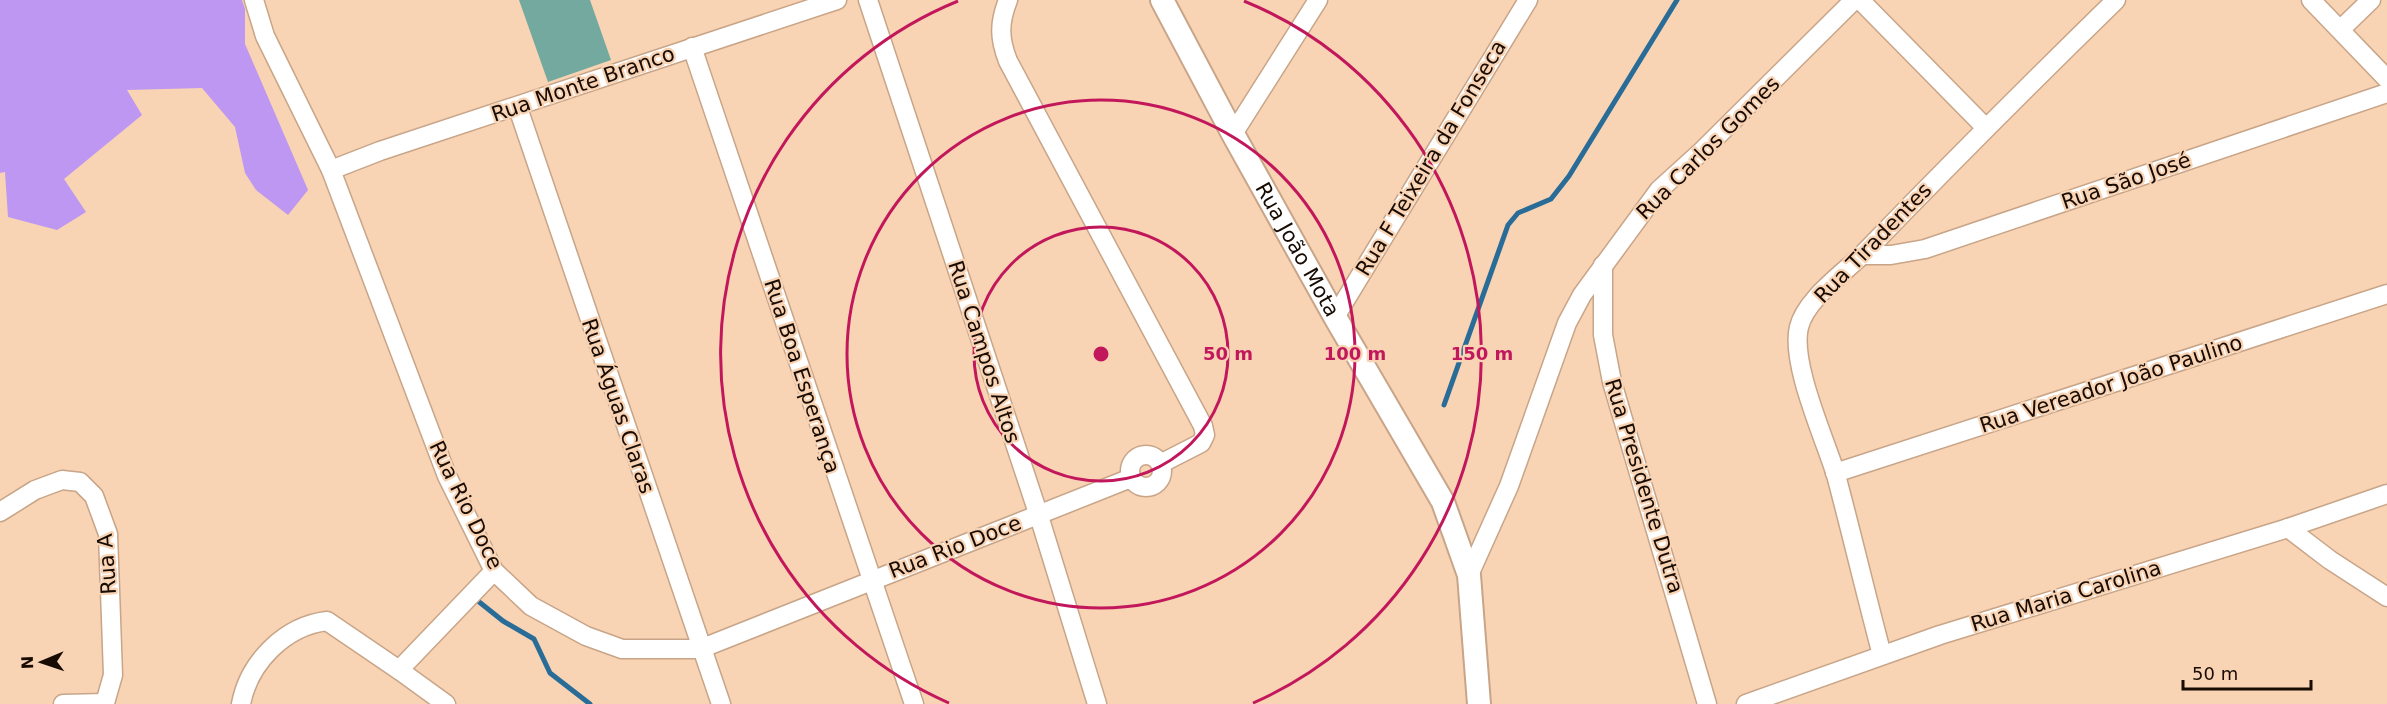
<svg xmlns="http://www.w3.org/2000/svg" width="2387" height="704" viewBox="0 0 2387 704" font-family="'DejaVu Sans',sans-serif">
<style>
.forest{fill:#bd97f2}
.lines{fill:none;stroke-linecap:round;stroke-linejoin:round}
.stream{stroke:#296c97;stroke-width:5}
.building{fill:#74a9a0}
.minor-casing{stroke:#c8a588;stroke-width:21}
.major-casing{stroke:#c8a588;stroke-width:26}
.minor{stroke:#fff;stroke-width:18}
.major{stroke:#fff;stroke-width:22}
.ring{fill:none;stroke:#c2185b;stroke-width:3}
.labels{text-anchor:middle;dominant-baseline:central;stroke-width:4.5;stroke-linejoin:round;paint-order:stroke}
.street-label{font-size:21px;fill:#170b03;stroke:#f8d3b4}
.centre{fill:#c2185b;stroke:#f8d3b4;stroke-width:3}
.ring-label{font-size:18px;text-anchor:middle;font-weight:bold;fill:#c2185b;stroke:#f8d3b4;stroke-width:4.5;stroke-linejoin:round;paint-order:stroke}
</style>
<rect width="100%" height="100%" fill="#f8d3b4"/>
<polygon class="forest" points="0,0 242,0 245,9 245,44 308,190 288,215 256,190 245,173 235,127 202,88 127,90 142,115 64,179 86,212 57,230 8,217 5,172 0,173"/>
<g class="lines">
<g class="stream">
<polyline points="1444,405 1508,225 1518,213 1551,199 1569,176 1677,0"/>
<polyline points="473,597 503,621 534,639 550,673 590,704"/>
</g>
</g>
<polygon class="building" points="519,0 590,0 611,60 548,82"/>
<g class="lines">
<g class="minor-casing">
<g id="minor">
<polyline points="254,0 265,36 331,170 447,476 494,571 531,606 586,636 622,649 700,649 1131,478"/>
<polyline points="868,0 1039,516 1097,704"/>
<path d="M 1008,0 C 999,23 999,38 1008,61 L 1203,426 L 1205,435 L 1201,443 L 1160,464"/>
<polyline points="1860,0 1986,128"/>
<polyline points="2311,0 2387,79"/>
<polyline points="2341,29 2371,0"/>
<polyline points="692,47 914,704"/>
<polyline points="518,108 721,704"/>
<polyline points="1233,134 1318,0"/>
<polyline points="331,170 380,151 837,0"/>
<polyline points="1862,255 1891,255 1925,249 2387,93"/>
<polyline points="1603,265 1603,335 1612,382 1707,704"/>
<polyline points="1335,317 1528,0"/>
<circle cx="1146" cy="471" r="16"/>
<polyline points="1835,473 2387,294"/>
<polyline points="0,512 35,490 62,480 80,482 94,496 108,534 113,675 105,703"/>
<polyline points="2288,528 2330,560 2387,597"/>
<polyline points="1469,575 1509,486 1567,323 1582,295 1659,190 1702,151 1854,0"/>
<path d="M 1882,655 C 1866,595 1852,535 1836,475 C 1825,439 1790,363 1799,327 C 1806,298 1847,271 1867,250 C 1949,165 2032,82 2116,0"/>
<polyline points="399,670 446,704"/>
<polyline points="63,704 105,703"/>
<path d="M 241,704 C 249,662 285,626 327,621 L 399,670 L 494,571"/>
<polyline points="1746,704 1940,635 2288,528 2387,494"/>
</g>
</g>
<g class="major-casing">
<g id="major">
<path id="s1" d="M 1162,0 L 1233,134 L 1335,317 L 1443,502 L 1469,575 L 1479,704"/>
</g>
</g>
<use href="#minor" class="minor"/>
<use href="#major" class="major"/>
</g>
<g class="ring">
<circle cx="1101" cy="354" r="127"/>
<circle cx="1101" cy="354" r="254"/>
<path d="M949 703A381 381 0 0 1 958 1M1244 1A381 381 0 0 1 1253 703"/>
</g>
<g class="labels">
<g class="street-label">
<text transform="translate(583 84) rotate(-19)">Rua Monte Branco</text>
<text transform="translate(1708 148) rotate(-45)">Rua Carlos Gomes</text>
<text transform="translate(1431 158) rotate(-59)">Rua F Teixeira da Fonseca</text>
<text transform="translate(2126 181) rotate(-19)">Rua São José</text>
<text transform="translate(1873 243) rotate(-46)">Rua Tiradentes</text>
<text stroke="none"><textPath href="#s1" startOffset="284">Rua João Mota</textPath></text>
<text transform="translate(984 352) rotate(72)">Rua Campos Altos</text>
<text transform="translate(802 376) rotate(72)">Rua Boa Esperança</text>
<text transform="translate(2111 384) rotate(-18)">Rua Vereador João Paulino</text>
<text transform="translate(618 406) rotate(71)">Rua Águas Claras</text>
<text transform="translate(1644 486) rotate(73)">Rua Presidente Dutra</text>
<text transform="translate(466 505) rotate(64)">Rua Rio Doce</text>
<text transform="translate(955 547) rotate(-21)">Rua Rio Doce</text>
<text transform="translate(107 564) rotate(-94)">Rua A</text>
<text transform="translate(2066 596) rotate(-17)">Rua Maria Carolina</text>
</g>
</g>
<circle cx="1101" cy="354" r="9" class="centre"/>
<g class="ring-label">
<text x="1228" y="360">50 m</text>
<text x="1355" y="360">100 m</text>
<text x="1482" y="360">150 m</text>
</g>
<g transform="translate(42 662) rotate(268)" stroke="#f8d3b4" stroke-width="4.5" paint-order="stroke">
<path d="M0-4.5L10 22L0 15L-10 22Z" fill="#170b03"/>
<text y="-9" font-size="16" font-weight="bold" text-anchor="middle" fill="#170b03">N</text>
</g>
<path d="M2183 680v9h128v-9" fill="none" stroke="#170b03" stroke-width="3"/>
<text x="2192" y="680" font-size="18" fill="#170b03" stroke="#f8d3b4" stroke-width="4.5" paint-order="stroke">50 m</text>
</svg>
